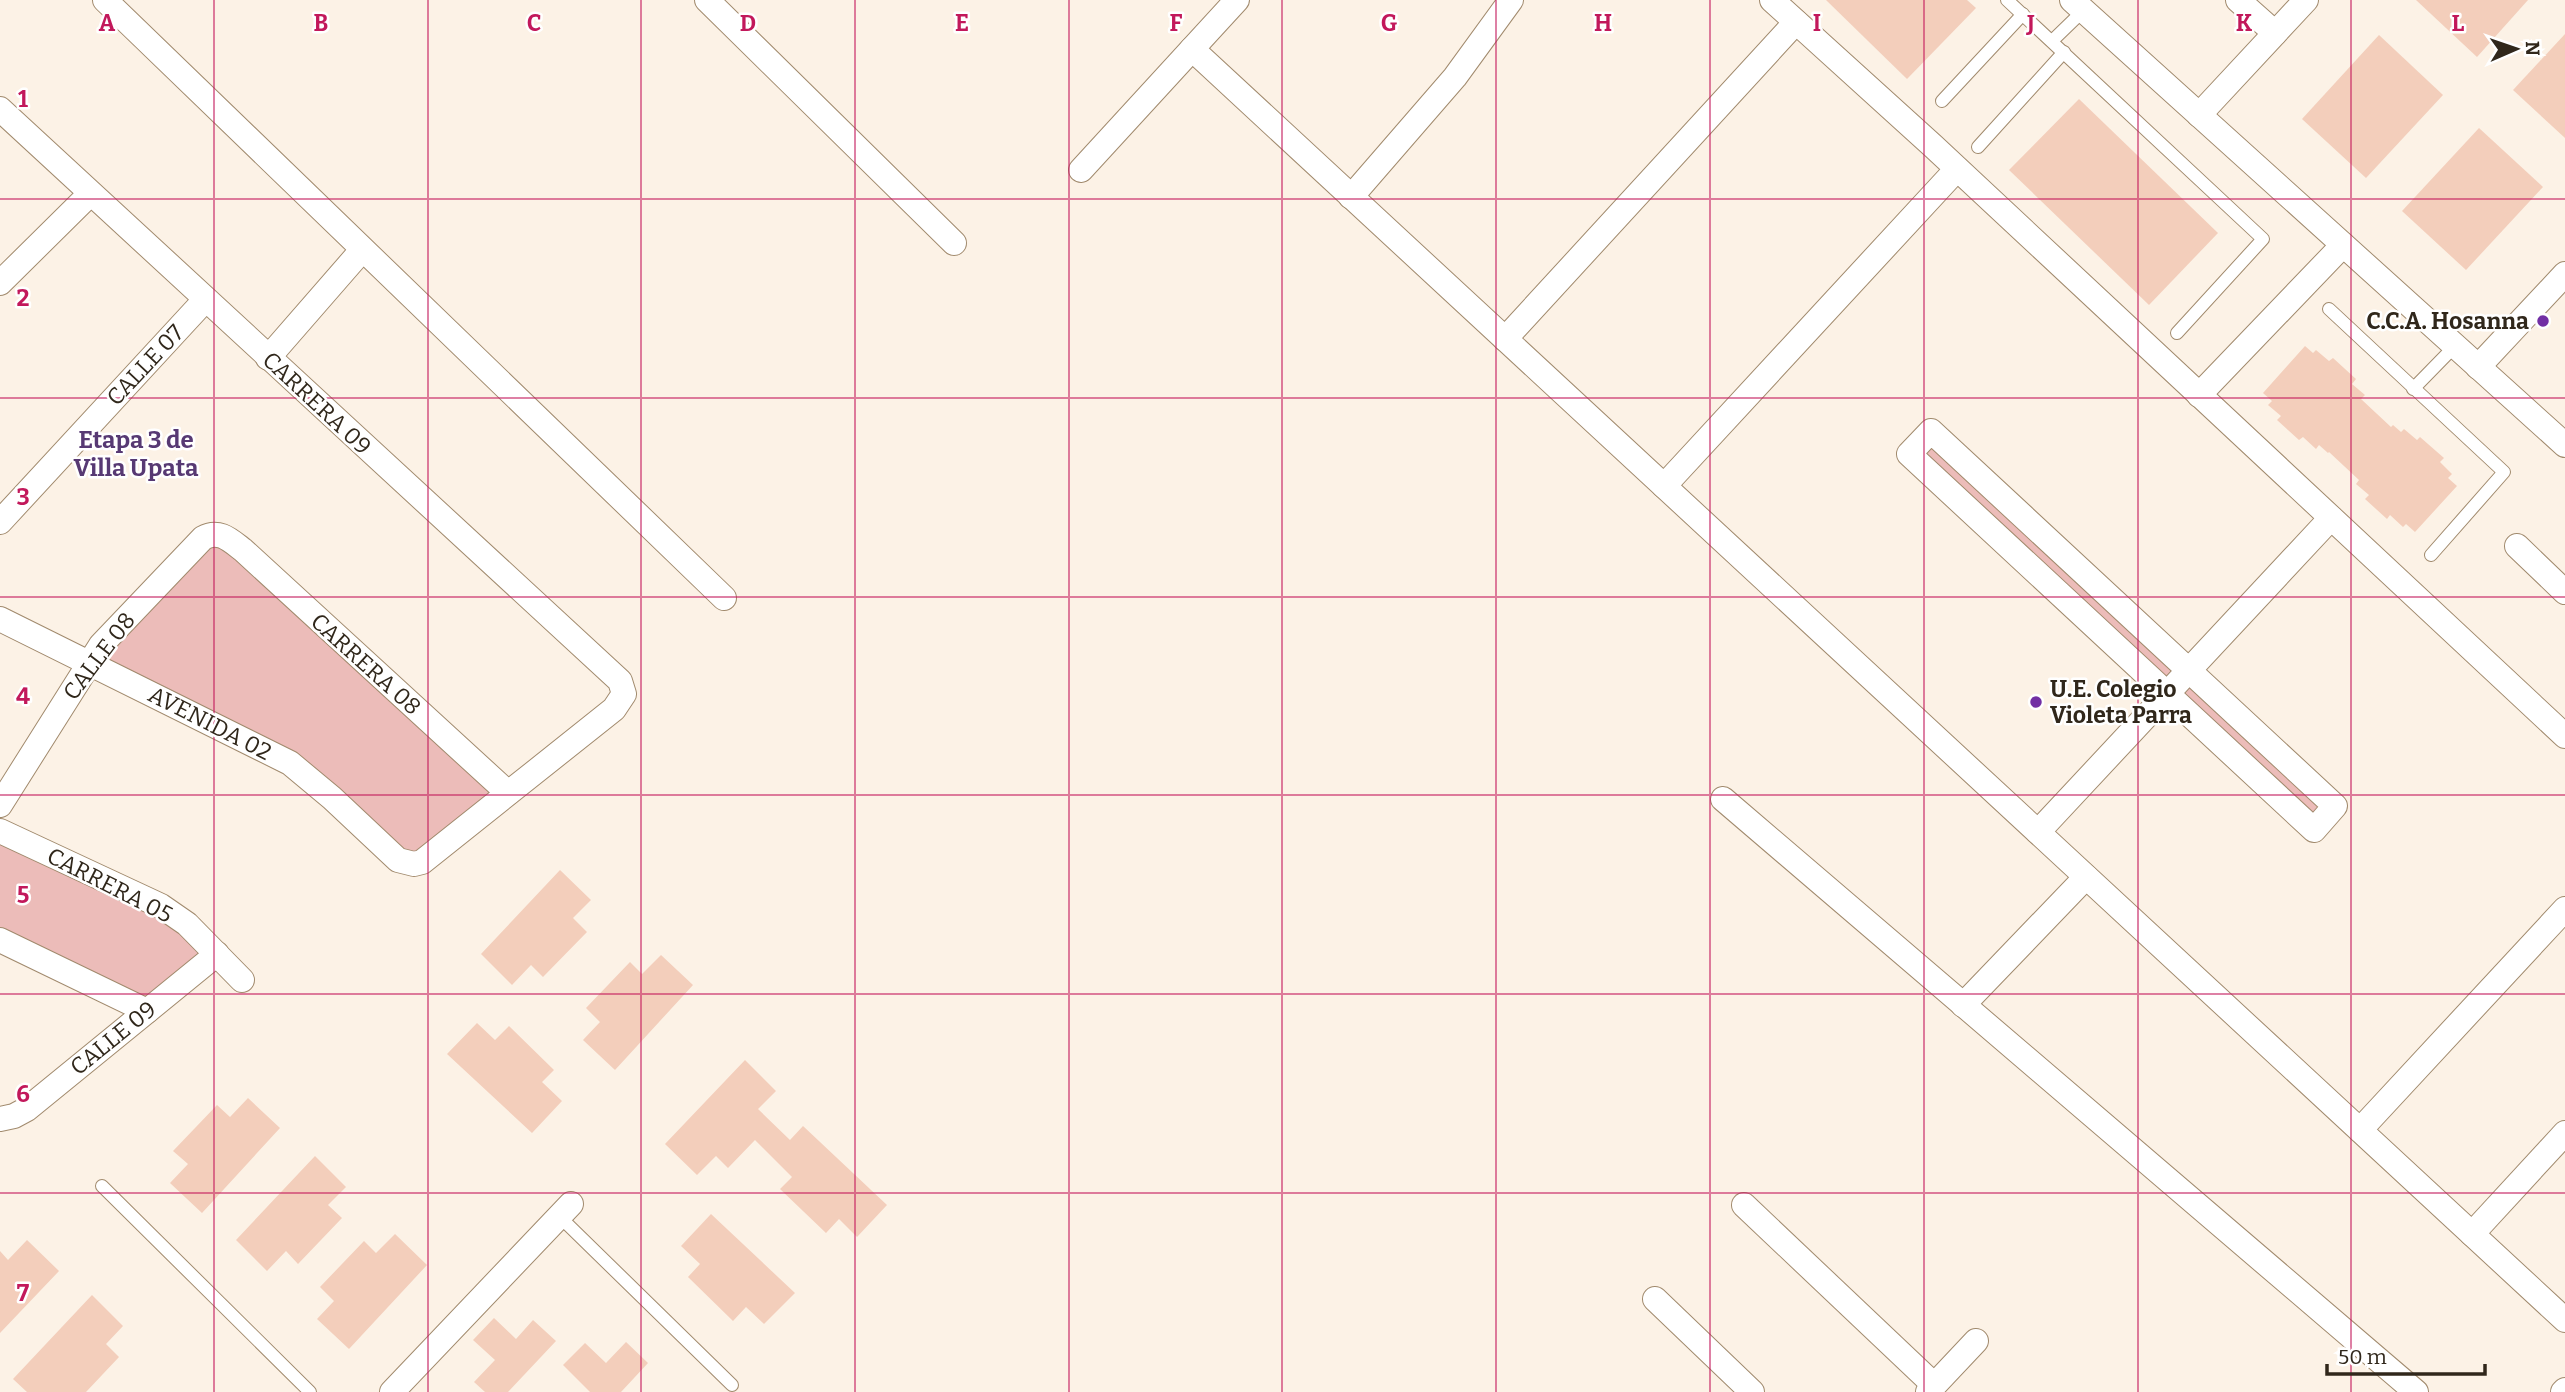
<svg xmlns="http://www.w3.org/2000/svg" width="2565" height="1392" viewBox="0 0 2565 1392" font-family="Bitter,serif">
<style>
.green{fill:#ecbcb9}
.building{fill:#f3cebb}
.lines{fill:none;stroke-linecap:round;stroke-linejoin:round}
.service-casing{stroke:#a18a6d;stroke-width:14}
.minor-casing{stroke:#a18a6d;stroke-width:26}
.service{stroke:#fff;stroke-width:12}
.minor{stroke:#fff;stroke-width:24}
.grid{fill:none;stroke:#c2185b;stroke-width:2;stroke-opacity:0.55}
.poi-dot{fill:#722fa4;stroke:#fff;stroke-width:2.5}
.labels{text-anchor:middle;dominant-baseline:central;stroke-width:5;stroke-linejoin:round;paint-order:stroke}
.poi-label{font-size:23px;font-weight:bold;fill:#30271b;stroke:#fff;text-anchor:end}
.street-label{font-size:23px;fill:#30271b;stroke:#fff}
.neighbourhood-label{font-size:24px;font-weight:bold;fill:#573973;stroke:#fff}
.grid-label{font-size:23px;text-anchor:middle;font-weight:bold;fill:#c2185b;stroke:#fff;stroke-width:5;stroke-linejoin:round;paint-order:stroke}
</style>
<rect width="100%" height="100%" fill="#fcf2e6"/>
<g class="green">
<polygon points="1931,431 2335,806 2314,830 1909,454"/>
<polygon points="210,534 508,793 422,862 332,798 88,663"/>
<polygon points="0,831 131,891 217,954 147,1011 0,940"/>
</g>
<g class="building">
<polygon points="1826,0 1967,0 1976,8 1907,79"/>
<polygon points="2416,0 2528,0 2477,57"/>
<polygon points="2565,34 2565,138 2513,90"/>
<polygon points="2379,35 2443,95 2366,178 2302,119"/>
<polygon points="2079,99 2218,233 2149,305 2009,170"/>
<polygon points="2479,128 2543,187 2466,270 2402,211"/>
<polygon points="2305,346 2313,353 2316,350 2329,361 2333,358 2356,379 2352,384 2365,395 2361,399 2391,427 2393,425 2401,432 2404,429 2417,440 2420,437 2444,458 2440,462 2452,474 2448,478 2457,486 2415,532 2406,524 2403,527 2390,515 2387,519 2365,499 2369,495 2356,484 2359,480 2329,452 2328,453 2319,445 2316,449 2303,437 2299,440 2277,420 2281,416 2268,405 2272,401 2263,393"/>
<polygon points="560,870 591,900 573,918 587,932 543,977 531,965 512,985 481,954"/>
<polygon points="661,955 693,985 615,1070 583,1040 600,1022 586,1008 630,962 642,974"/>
<polygon points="477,1023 495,1040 509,1026 554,1070 542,1082 562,1101 532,1133 447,1054"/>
<polygon points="745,1060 776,1091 758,1109 790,1140 803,1126 887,1205 857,1237 839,1219 826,1233 780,1189 792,1177 755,1140 728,1168 716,1156 697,1175 665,1144"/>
<polygon points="248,1098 280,1128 202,1213 170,1183 188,1164 173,1151 217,1105 230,1117"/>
<polygon points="315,1156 346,1187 328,1205 342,1218 298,1264 286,1251 267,1271 236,1240"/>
<polygon points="711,1214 795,1293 764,1324 746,1307 733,1321 688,1277 700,1264 681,1246"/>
<polygon points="395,1234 427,1265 349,1349 317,1319 334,1301 320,1287 364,1241 376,1253"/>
<polygon points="27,1240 59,1271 0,1333 0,1251 8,1260"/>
<polygon points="92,1295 123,1326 106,1344 119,1357 86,1392 27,1392 13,1379"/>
<polygon points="494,1318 516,1339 533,1320 556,1341 508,1392 485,1392 474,1382 495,1360 473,1340"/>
<polygon points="626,1342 648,1363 621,1392 590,1392 563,1365 585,1343 606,1363"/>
</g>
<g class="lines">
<g class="service-casing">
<g id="service">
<polyline points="2007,0 2263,239 2177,333"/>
<polyline points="2052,41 2084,10"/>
<polyline points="1942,101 2023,14"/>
<polyline points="1978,147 2064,52"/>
<polyline points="2329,309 2504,472 2431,555"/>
<polyline points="2413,389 2455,346"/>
<polyline points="102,1186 310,1392"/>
<polyline points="559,1216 732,1385"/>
</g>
</g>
<g class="minor-casing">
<g id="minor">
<polyline points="105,0 724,598"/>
<polyline points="707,0 954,243"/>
<polyline points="1772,0 1933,146 2565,736"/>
<polyline points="2072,0 2565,445"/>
<polyline points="2238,0 2275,33"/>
<polyline points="1192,49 2565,1320"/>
<polyline points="0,109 620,681 624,694 614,709 422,862 414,864 398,860 332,798 290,763 0,619"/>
<polyline points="2199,115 2306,0"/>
<polyline points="1081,170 1237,0"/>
<polyline points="1351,197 1455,77 1511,0"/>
<polyline points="0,283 90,194"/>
<polyline points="1505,339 1796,22"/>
<polyline points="268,358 362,250"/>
<polyline points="2478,367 2565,274"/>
<polyline points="2199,395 2343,245"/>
<polygon points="1931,431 2335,806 2314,830 1909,454"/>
<polyline points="1664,486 1957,169"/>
<polyline points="0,522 205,300"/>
<polyline points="2517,546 2565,592"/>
<polyline points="1723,799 2416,1392"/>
<path d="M 0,805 L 101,645 L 203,538 C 219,529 230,540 243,550 L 508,793"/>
<polyline points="0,831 161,906 187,924 242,980"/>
<polyline points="2038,832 2331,518"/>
<polyline points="0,940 147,1011"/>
<polyline points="1963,1005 2086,877"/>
<polyline points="0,1119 14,1116 27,1109 217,954"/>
<polyline points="2360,1130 2565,909"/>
<polyline points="1744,1205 1934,1385"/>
<polyline points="2472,1234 2565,1133"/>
<polyline points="1655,1299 1752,1392"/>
<polyline points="392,1392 571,1204"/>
<polyline points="1928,1392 1976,1341"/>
<polyline points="2563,1392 2565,1390"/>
</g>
</g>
<use href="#service" class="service"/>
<use href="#minor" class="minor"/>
</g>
<path class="grid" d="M 214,0 L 214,1392M 428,0 L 428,1392M 641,0 L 641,1392M 855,0 L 855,1392M 1069,0 L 1069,1392M 1282,0 L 1282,1392M 1496,0 L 1496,1392M 1710,0 L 1710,1392M 1924,0 L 1924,1392M 2138,0 L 2138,1392M 2351,0 L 2351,1392M 0,199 L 2565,199M 0,398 L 2565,398M 0,597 L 2565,597M 0,795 L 2565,795M 0,994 L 2565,994M 0,1193 L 2565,1193"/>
<g class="poi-dot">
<circle cx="2543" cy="321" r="7"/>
<circle cx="2036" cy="702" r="7"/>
</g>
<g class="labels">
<g class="poi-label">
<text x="2529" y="321">C.C.A. Hosanna</text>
<text x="2050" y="689" text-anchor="start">U.E. Colegio<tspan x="2050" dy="26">Violeta Parra</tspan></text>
</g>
<g class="street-label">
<text transform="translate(145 365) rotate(-47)">CALLE 07</text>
<text transform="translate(317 403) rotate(43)">CARRERA 09</text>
<text transform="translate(99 656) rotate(-53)">CALLE 08</text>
<text transform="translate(366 664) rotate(42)">CARRERA 08</text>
<text transform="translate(210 723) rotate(27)">AVENIDA 02</text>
<text transform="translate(110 885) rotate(27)">CARRERA 05</text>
<text transform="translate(113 1038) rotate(-39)">CALLE 09</text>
</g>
<g class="neighbourhood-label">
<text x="136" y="440">Etapa 3 de<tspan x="136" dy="28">Villa Upata</tspan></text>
</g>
</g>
<g class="grid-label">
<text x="107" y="31">A</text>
<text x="321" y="31">B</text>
<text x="534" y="31">C</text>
<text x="748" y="31">D</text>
<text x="962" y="31">E</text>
<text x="1176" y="31">F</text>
<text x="1389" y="31">G</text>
<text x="1603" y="31">H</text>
<text x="1817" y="31">I</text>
<text x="2031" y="31">J</text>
<text x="2244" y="31">K</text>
<text x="2458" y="31">L</text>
<text x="23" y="107">1</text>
<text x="23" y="306">2</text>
<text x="23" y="505">3</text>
<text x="23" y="704">4</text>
<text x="23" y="903">5</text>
<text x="23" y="1102">6</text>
<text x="23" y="1301">7</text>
</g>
<g transform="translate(2516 49) rotate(88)" stroke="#ffffff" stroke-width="5" paint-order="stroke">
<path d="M0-5L12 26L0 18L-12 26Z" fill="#30271b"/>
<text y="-10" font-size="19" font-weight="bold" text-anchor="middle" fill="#30271b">N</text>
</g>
<path d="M2327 1364v10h158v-10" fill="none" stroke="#30271b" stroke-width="3.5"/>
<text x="2338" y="1364" font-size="21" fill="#30271b" stroke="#ffffff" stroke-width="5" paint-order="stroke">50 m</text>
</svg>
